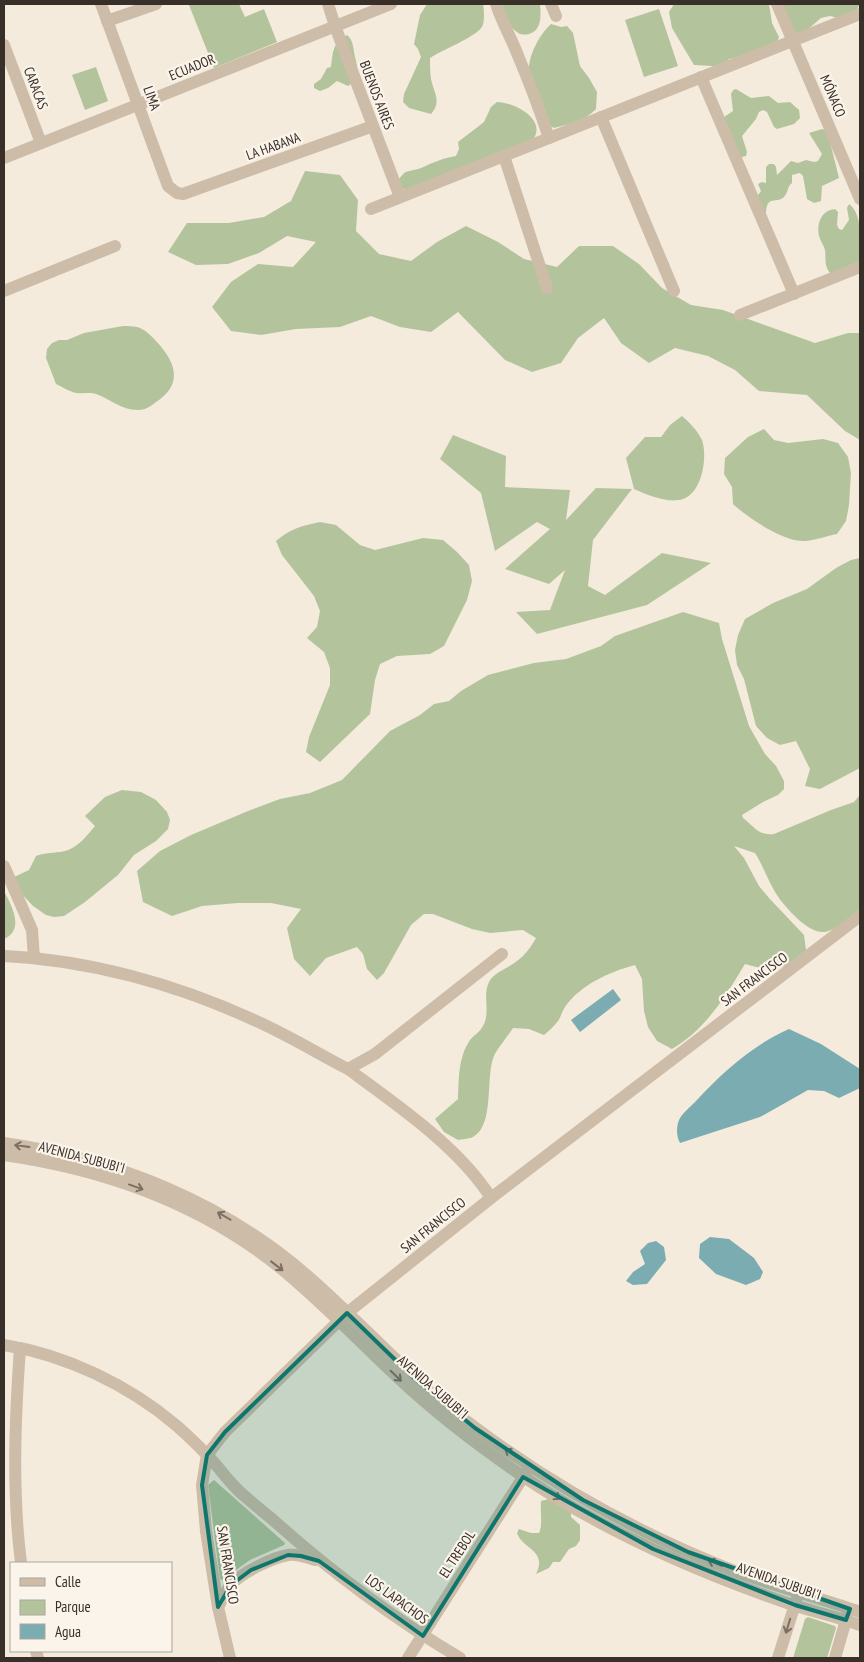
<svg xmlns="http://www.w3.org/2000/svg" width="864" height="1662" viewBox="0 0 864 1662" font-family="'PT Sans Narrow',sans-serif">
<style>
.green{fill:#b3c49c}
.water{fill:#7bacb2}
.lines{fill:none;stroke-linecap:round;stroke-linejoin:round}
.minor{stroke:#cdbca8;stroke-width:12}
.oneway{stroke:#7c6e62}
.marked{fill:#0f766e;fill-opacity:0.2;stroke:#0f766e;stroke-width:4;stroke-linejoin:round}
.labels{text-anchor:middle;dominant-baseline:central;stroke-width:4.5;stroke-linejoin:round;paint-order:stroke}
.street-label{font-size:14px;fill:#392f29;stroke:#fbf4ea}
</style>
<rect width="100%" height="100%" fill="#f4ebdd"/>
<g class="green">
<polygon points="191,4 239,4 245,17 264,9 277,42 214,68 189,5"/>
<path d="M 427,4 L 483,4 C 484,10 485,22 482,27 C 474,38 442,50 430,58 C 430,65 430,73 431,79 C 434,93 442,102 431,114 L 409,108 L 403,102 L 404,94 L 421,57 L 418,49 L 414,44 L 420,15 Z"/>
<path d="M 495,4 L 540,4 C 541,15 542,30 529,34 C 525,35 520,35 517,32 C 508,26 502,13 495,4 Z"/>
<polygon points="674,4 769,4 772,23 779,37 776,45 738,58 729,59 719,69 712,66 694,65 672,28 669,12"/>
<polygon points="782,4 860,4 854,15 838,18 830,16 821,18 806,31 798,34 792,30"/>
<polygon points="659,9 678,66 644,77 625,20"/>
<path d="M 551,24 L 561,27 L 567,26 L 573,33 L 580,66 L 589,78 L 597,92 L 596,109 C 585,121 569,124 554,128 L 547,124 L 529,69 C 529,54 540,34 551,24 Z"/>
<path d="M 347,35 C 354,41 353,49 355,57 C 358,69 360,79 348,86 L 337,81 L 328,88 L 320,91 L 314,88 L 314,84 L 321,79 L 327,68 L 331,67 C 333,53 332,43 347,35 Z"/>
<polygon points="96,67 108,101 85,110 72,75"/>
<polygon points="736,89 751,98 769,96 778,103 790,102 799,110 800,118 794,124 777,129 774,127 767,112 763,110 759,112 756,119 742,136 747,152 746,156 738,158 724,117 733,111 731,94 733,90"/>
<path d="M 497,102 C 514,102 549,120 532,141 L 408,190 L 401,188 L 399,179 C 399,179 404,173 404,173 C 409,170 416,170 421,168 C 432,163 443,158 456,156 L 459,149 L 458,142 L 484,122 L 491,107 Z"/>
<path d="M 822,129 L 826,130 L 828,134 L 839,178 L 822,186 L 821,201 L 814,203 L 807,199 L 803,176 L 800,173 L 792,175 L 792,183 C 787,187 789,189 786,194 C 780,206 767,193 766,212 L 764,215 L 756,198 L 761,191 L 758,184 L 762,182 L 766,183 L 766,167 L 769,164 L 774,164 L 776,167 L 777,175 L 791,161 L 798,163 L 806,160 L 814,162 L 818,161 L 822,154 L 809,133 Z"/>
<polygon points="305,171 340,175 358,200 356,231 379,254 411,261 437,242 466,226 498,242 524,259 557,267 579,246 613,246 639,264 662,288 691,305 723,310 815,343 848,333 860,333 860,440 845,431 807,395 759,391 735,370 708,356 675,348 649,363 621,343 604,318 578,338 561,363 532,372 505,360 458,312 431,332 400,327 371,316 340,327 296,329 261,335 231,331 212,307 231,282 258,264 293,267 316,242 287,236 259,253 228,264 196,265 168,252 187,223 229,223 264,217 291,201"/>
<path d="M 849,204 C 864,215 860,246 860,264 L 830,273 C 824,266 826,258 825,250 C 824,245 820,241 819,236 C 816,223 822,210 835,209 L 838,212 L 837,225 L 839,229 L 842,230 L 849,220 L 847,208 Z"/>
<path d="M 123,326 C 129,326 137,326 142,329 C 148,332 152,337 156,341 C 174,360 184,382 159,400 C 153,404 147,410 139,410 C 123,411 110,399 96,394 C 89,392 84,394 77,393 C 69,392 63,387 56,384 L 46,358 L 47,349 L 52,343 L 59,340 L 67,340 L 84,333 Z"/>
<path d="M 682,416 C 690,423 697,430 702,440 C 708,457 702,493 683,499 C 669,504 647,495 634,489 L 626,458 L 645,437 L 661,437 L 670,425 Z"/>
<path d="M 764,429 L 774,440 L 788,443 L 823,439 L 838,443 L 848,457 L 851,473 L 849,505 L 846,521 L 837,534 C 827,536 816,540 806,541 C 785,543 748,518 733,504 L 732,487 L 724,474 L 725,458 L 748,437 Z"/>
<polygon points="453,435 506,456 505,487 570,490 566,520 596,488 632,489 593,540 588,586 605,595 662,553 711,563 647,605 537,634 516,612 550,610 565,570 549,584 505,569 550,529 537,522 495,551 481,493 440,459"/>
<path d="M 320,522 L 336,525 L 360,545 L 375,550 L 423,538 L 443,540 L 457,552 L 469,565 L 472,581 L 467,600 L 444,646 L 430,654 L 397,656 L 380,664 L 375,680 L 370,714 L 320,762 L 306,752 L 309,737 L 330,685 L 330,668 L 324,652 L 307,638 L 317,627 L 320,611 L 314,596 L 282,555 L 276,541 C 290,529 301,526 320,522 Z"/>
<polygon points="860,558 860,768 820,789 805,786 810,769 796,741 780,745 767,738 756,726 744,679 737,665 735,650 738,635 745,619 773,603 807,589 836,568 851,560"/>
<path d="M 683,612 L 719,623 L 722,639 L 749,726 L 765,754 L 776,766 L 784,781 L 784,789 L 778,795 L 763,802 L 742,815 L 743,818 C 754,826 758,836 774,834 L 831,810 L 854,802 L 860,795 L 860,909 C 851,916 836,931 824,932 C 809,934 787,909 779,898 C 769,884 764,867 755,853 L 734,846 L 744,858 L 759,886 L 769,898 L 804,935 L 806,950 C 782,972 776,973 745,964 C 725,997 706,1029 672,1049 L 657,1041 L 648,1027 L 644,1011 L 642,979 L 635,965 C 609,972 580,985 565,1007 C 562,1011 561,1017 558,1021 C 554,1026 549,1031 544,1035 L 529,1029 L 513,1028 C 508,1036 496,1050 494,1056 C 485,1077 495,1125 473,1137 C 469,1139 462,1139 458,1140 L 444,1132 L 435,1119 L 458,1099 C 459,1078 458,1058 470,1040 C 474,1035 480,1032 483,1026 C 491,1012 482,996 489,982 C 494,972 509,968 517,961 C 525,955 531,947 536,938 L 523,930 L 490,933 L 472,929 L 433,914 L 424,914 L 411,925 L 384,973 L 377,980 L 367,969 L 363,954 L 357,947 L 326,958 L 310,976 L 294,959 L 287,928 L 301,909 L 271,903 L 238,903 L 202,906 L 172,916 L 143,902 L 137,871 L 160,851 L 191,835 L 248,811 L 280,799 L 310,793 L 342,780 L 390,731 L 420,715 L 434,704 L 449,701 L 461,691 L 488,675 L 534,663 L 566,659 L 601,646 L 615,636 Z"/>
<path d="M 122,790 L 141,792 L 156,800 L 167,812 L 170,820 L 168,829 L 156,841 L 134,855 L 118,875 L 85,902 L 64,916 L 54,917 L 46,915 L 33,906 L 21,893 L 14,877 L 29,870 L 36,856 C 44,853 51,853 60,852 C 76,850 85,838 95,826 L 85,816 L 105,797 Z"/>
<path d="M 4,891 C 12,906 25,930 4,939 Z"/>
<polygon points="214,1480 285,1543 284,1545 250,1560 222,1580 220,1579 208,1485"/>
<path d="M 549,1499 L 571,1509 L 571,1517 L 580,1525 L 580,1540 L 576,1546 L 569,1549 L 560,1562 L 553,1562 L 549,1568 L 536,1574 C 548,1550 522,1549 517,1533 L 519,1529 L 531,1533 L 539,1533 C 543,1524 540,1511 541,1501 Z"/>
<polygon points="808,1617 835,1626 836,1628 827,1658 793,1658 805,1619"/>
</g>
<g class="water">
<polygon points="613,989 621,1000 580,1032 571,1020"/>
<path d="M 789,1029 L 821,1044 L 860,1069 L 860,1088 L 839,1098 L 824,1091 L 808,1090 L 760,1117 L 680,1143 C 676,1136 676,1125 680,1118 C 684,1112 691,1106 696,1101 C 723,1072 753,1045 789,1029 Z"/>
<polygon points="710,1237 729,1239 754,1258 763,1272 760,1279 746,1285 716,1274 699,1258 700,1244"/>
<polygon points="656,1241 664,1247 666,1260 647,1284 633,1285 626,1281 633,1272 645,1264 640,1251 648,1243"/>
</g>
<g class="lines">
<g class="minor">
<polyline points="101,4 168,186 177,193 183,194 373,126"/>
<polyline points="328,4 335,26 400,197"/>
<path d="M 496,4 C 502,23 512,39 519,58 C 530,84 540,111 549,138"/>
<polyline points="551,4 556,16"/>
<polyline points="777,4 860,199"/>
<polyline points="107,21 156,4"/>
<polyline points="4,45 41,143"/>
<polyline points="701,77 794,294"/>
<polyline points="601,117 674,291"/>
<polyline points="504,156 547,288"/>
<polyline points="4,158 391,4"/>
<polyline points="371,209 860,14"/>
<polyline points="4,291 115,246"/>
<polyline points="740,315 860,267"/>
<polyline points="4,866 32,930 34,958"/>
<path d="M 4,956 C 89,960 176,984 254,1020 C 286,1034 317,1053 348,1069 L 375,1054 L 502,954"/>
<path d="M 348,1069 C 396,1104 460,1148 491,1198"/>
<path d="M 4,1143 C 116,1159 224,1202 310,1278 C 366,1327 415,1384 476,1428 C 556,1488 644,1536 737,1572 C 778,1587 819,1598 860,1612"/>
<path d="M 4,1155 C 102,1169 199,1203 278,1266 C 323,1302 363,1346 406,1385 C 442,1418 483,1449 524,1477 C 604,1531 702,1574 793,1605 C 815,1612 838,1617 860,1625"/>
<path d="M 4,1345 C 66,1355 129,1385 177,1426 C 187,1435 198,1445 207,1455 C 219,1467 228,1481 240,1492 C 250,1501 261,1510 272,1519 C 330,1571 393,1618 460,1658"/>
<path d="M 20,1348 C 15,1419 12,1492 21,1563"/>
<path d="M 218,1607 C 222,1600 225,1592 230,1586 C 240,1573 272,1558 288,1555 C 297,1554 306,1557 315,1560"/>
<polyline points="36,1651 38,1658"/>
<polyline points="230,1658 218,1607 206,1531 202,1485 207,1455 225,1432 347,1313 491,1198 860,916"/>
<polyline points="408,1658 527,1471"/>
<polyline points="778,1658 797,1598"/>
<polyline points="835,1658 848,1613"/>
</g>
</g>
<defs><path id="oneway-shaft" d="M-6 0H5M1.5-3L5.5 0L1.5 3" fill="none" stroke-width="1.6" stroke-linecap="round" stroke-linejoin="round" transform="scale(1.25)"/></defs>
<g class="oneway">
<use href="#oneway-shaft" transform="translate(22 1146) rotate(-172)"/>
<use href="#oneway-shaft" transform="translate(136 1187) rotate(20)"/>
<use href="#oneway-shaft" transform="translate(224 1216) rotate(-150)"/>
<use href="#oneway-shaft" transform="translate(277 1266) rotate(38)"/>
<use href="#oneway-shaft" transform="translate(396 1376) rotate(44)"/>
<use href="#oneway-shaft" transform="translate(511 1453) rotate(-145)"/>
<use href="#oneway-shaft" transform="translate(554 1495) rotate(32)"/>
<use href="#oneway-shaft" transform="translate(715 1563) rotate(-158)"/>
<use href="#oneway-shaft" transform="translate(788 1626) rotate(107)"/>
</g>
<path class="marked" d="M 347,1313 L 415,1379 L 475,1428 L 583,1500 L 688,1552 L 850,1609 L 846,1620 L 795,1605 L 653,1549 L 523,1477 L 423,1636 L 319,1561 L 301,1556 L 288,1555 L 251,1570 L 231,1585 L 218,1607 L 202,1485 L 207,1455 L 225,1432 Z"/>
<g class="labels">
<g class="street-label">
<text transform="translate(192 67) rotate(-22)">ECUADOR</text>
<text transform="translate(36 88) rotate(69)">CARACAS</text>
<text transform="translate(377 95) rotate(69)">BUENOS AIRES</text>
<text transform="translate(833 96) rotate(67)">MÓNACO</text>
<text transform="translate(152 98) rotate(70)">LIMA</text>
<text transform="translate(273 146) rotate(-20)">LA HABANA</text>
<text transform="translate(754 979) rotate(-37)">SAN FRANCISCO</text>
<text transform="translate(82 1157) rotate(15)">AVENIDA SUBUBI'I</text>
<text transform="translate(433 1225) rotate(-39)">SAN FRANCISCO</text>
<text transform="translate(433 1387) rotate(41)">AVENIDA SUBUBI'I</text>
<text transform="translate(457 1554) rotate(-57)">EL TREBOL</text>
<text transform="translate(228 1565) rotate(81)">SAN FRANCISCO</text>
<text transform="translate(779 1581) rotate(19)">AVENIDA SUBUBI'I</text>
<text transform="translate(397 1599) rotate(36)">LOS LAPACHOS</text>
</g>
</g>
<rect width="864" height="1662" fill="none" stroke="#392f29" stroke-width="10"/>
<rect x="10" y="1562" width="162" height="90" fill="#fbf4ea" stroke="#ada59d"/>
<rect x="20" y="1578" width="25" height="8" fill="#cdbca8" stroke="#ada59d"/>
<text x="55" y="1587" font-size="15" fill="#392f29">Calle</text>
<rect x="20" y="1600" width="25" height="15" fill="#b3c49c" stroke="#ada59d"/>
<text x="55" y="1612" font-size="15" fill="#392f29">Parque</text>
<rect x="20" y="1624" width="25" height="15" fill="#7bacb2" stroke="#ada59d"/>
<text x="55" y="1637" font-size="15" fill="#392f29">Agua</text>
</svg>
